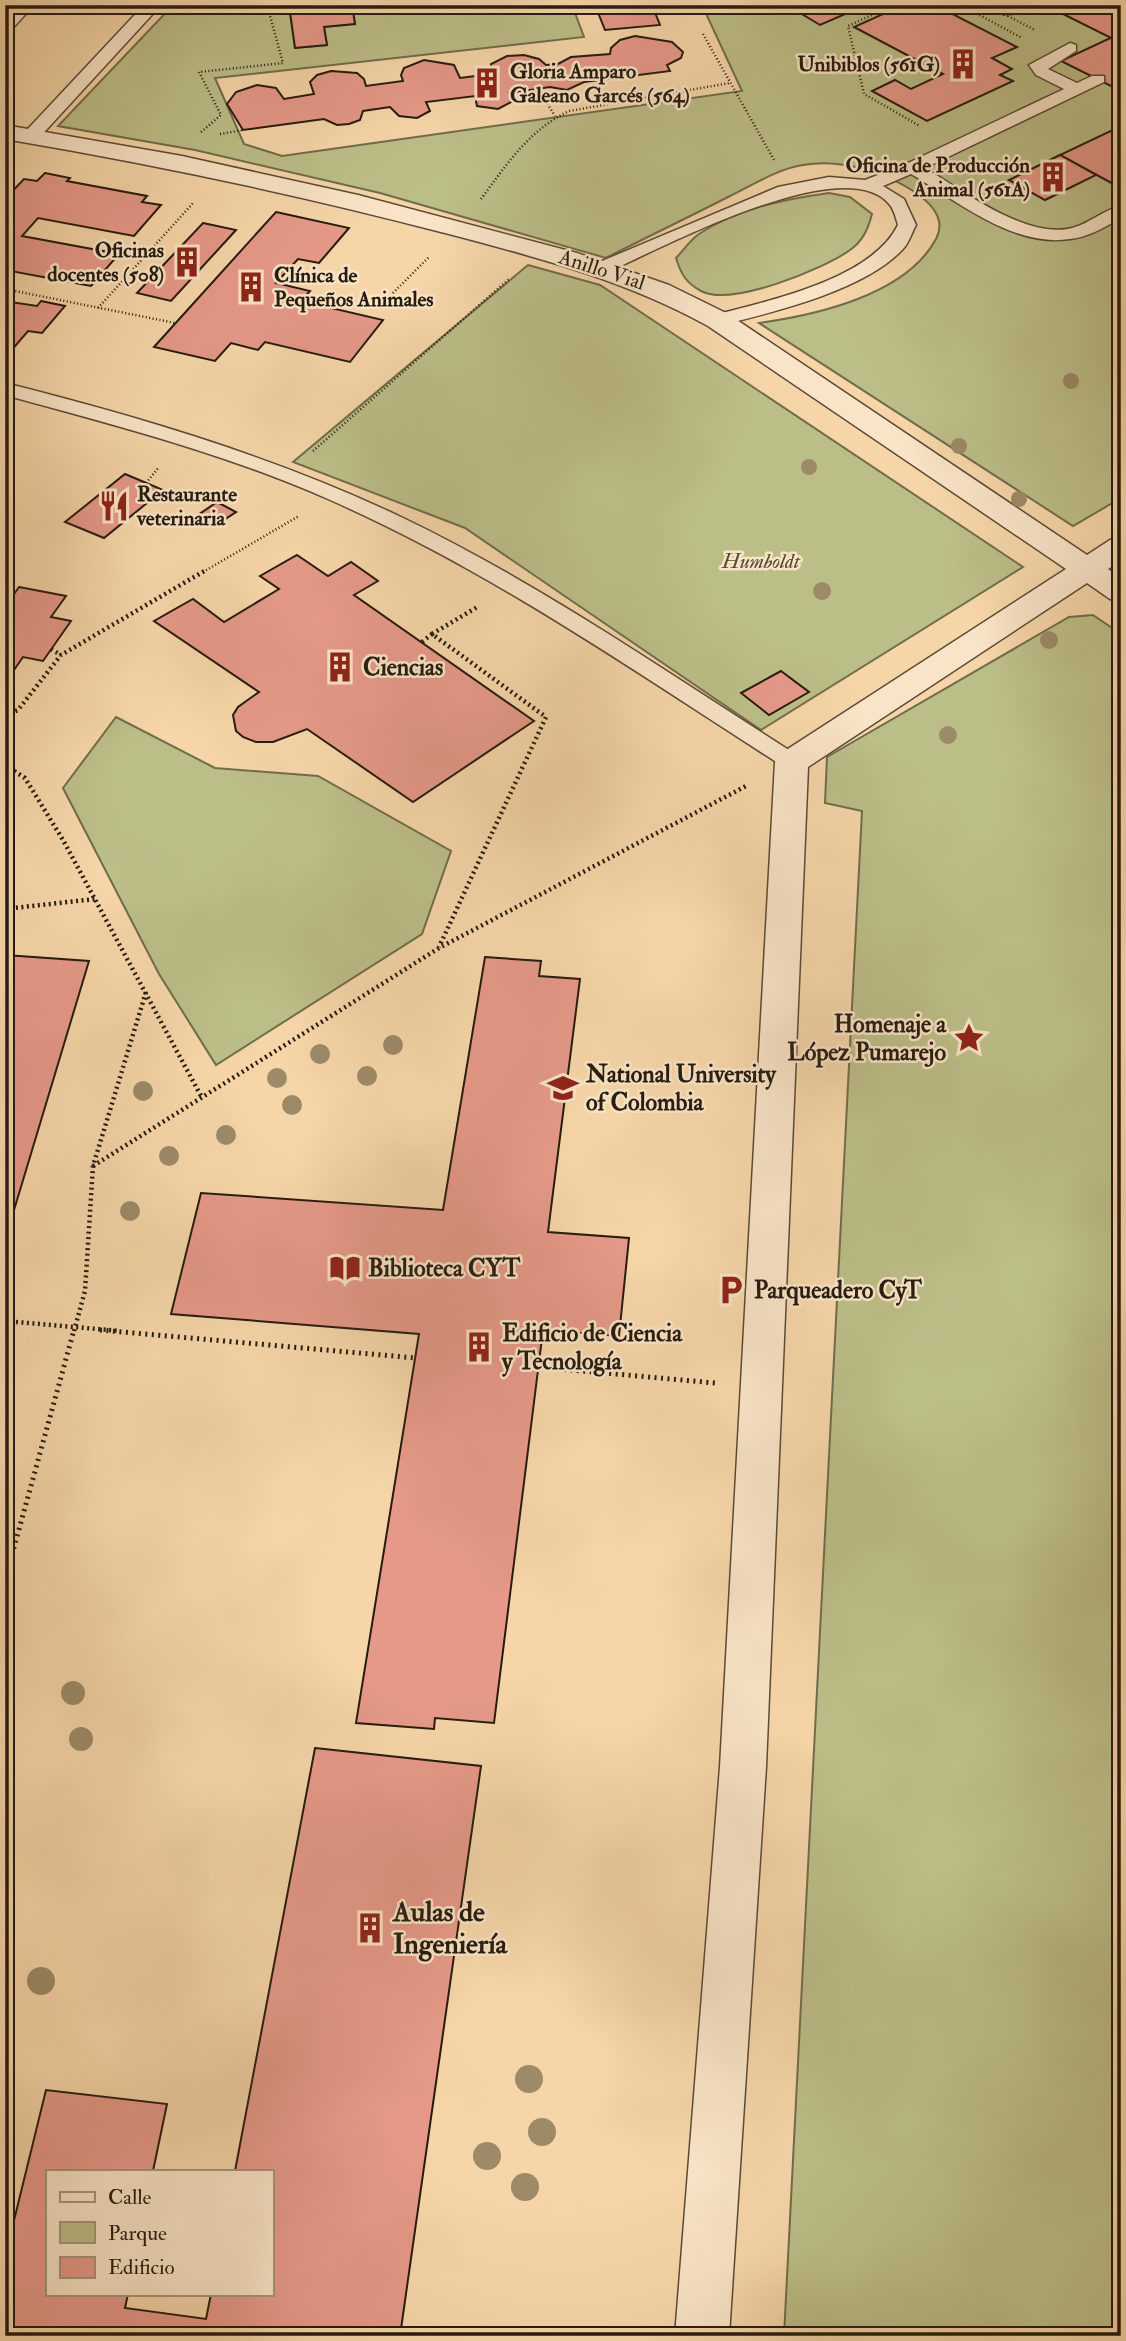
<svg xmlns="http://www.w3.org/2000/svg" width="1126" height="2341" viewBox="0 0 1126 2341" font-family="'IM FELL Double Pica',serif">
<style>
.green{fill:#bcbe88;stroke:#716c4c;stroke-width:2}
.building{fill:#e69989;stroke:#261b0f;stroke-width:2}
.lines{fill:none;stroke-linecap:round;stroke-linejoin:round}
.service-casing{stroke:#5a4a36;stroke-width:3}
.minor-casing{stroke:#5a4a36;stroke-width:3}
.path-far2{stroke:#261b0f;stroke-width:2.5;stroke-dasharray:1 2.5;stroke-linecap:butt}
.path-far1{stroke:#261b0f;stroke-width:4.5;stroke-dasharray:2 3.5;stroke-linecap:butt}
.path{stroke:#261b0f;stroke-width:5;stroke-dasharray:2 4.5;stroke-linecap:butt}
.service{fill:#f9e4c7;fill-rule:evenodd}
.minor{fill:#f9e4c7;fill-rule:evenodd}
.tree{fill:#9c8a68}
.labels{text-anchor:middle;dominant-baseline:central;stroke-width:5;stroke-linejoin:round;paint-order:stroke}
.far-poi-label{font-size:21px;font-weight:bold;fill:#261b0f;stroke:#f9e4c7;text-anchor:end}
.far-street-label{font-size:21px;fill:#261b0f;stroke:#f9e4c7}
.far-park-label{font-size:21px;font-style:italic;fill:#534c33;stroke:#f9e4c7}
.poi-label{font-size:24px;font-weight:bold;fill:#261b0f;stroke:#f9e4c7;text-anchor:start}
.near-poi-label{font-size:28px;font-weight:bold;fill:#261b0f;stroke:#f9e4c7;text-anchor:start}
</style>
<rect width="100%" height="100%" fill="#f6d6a9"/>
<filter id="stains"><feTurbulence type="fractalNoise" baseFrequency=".00286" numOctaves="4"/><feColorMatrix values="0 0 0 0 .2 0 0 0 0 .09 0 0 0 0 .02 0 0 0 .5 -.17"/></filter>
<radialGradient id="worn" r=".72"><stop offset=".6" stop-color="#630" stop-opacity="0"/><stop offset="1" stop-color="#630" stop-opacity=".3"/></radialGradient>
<g class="green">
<path d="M 173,5 L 289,5 L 295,48 L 327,45 L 324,27 L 355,23 L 352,5 L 572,5 L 584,37 L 215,78 L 244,144 L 282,156 L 742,91 L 702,5 L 1121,5 L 1121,498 L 1073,526 L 759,323 C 816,315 906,295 936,239 C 956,202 882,172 855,167 C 838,163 820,162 803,165 C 777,169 753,185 730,196 C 689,217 647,237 606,258 L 380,193 L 195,150 L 58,126 Z"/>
<path d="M 829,193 L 850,197 L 872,214 C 868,229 863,241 850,250 C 824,269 731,307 701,291 C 686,283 681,274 676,258 C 683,251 690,240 699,234 C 736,209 785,199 829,193 Z"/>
<polygon points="528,265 600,285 1023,567 761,730 465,528 293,462"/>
<polygon points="1093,615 1121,634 1121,2336 784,2336 862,811 825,803 827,757 1069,617"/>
<polygon points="116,717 215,768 318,776 451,851 422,934 216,1065 159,974 63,788"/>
</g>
<g class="building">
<polygon points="289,5 352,5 355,24 324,27 327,45 295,48"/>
<polygon points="595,5 652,5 660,25 605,30"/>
<polygon points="787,5 866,5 820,25"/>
<polygon points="903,5 935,5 1017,47 992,58 1012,69 1000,75 1013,81 927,121 872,91 895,80 911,89 943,74 854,27"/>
<polygon points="985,5 1025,5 1004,15"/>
<polygon points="1045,5 1121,5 1121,33 1111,38"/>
<polygon points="1121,33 1121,91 1061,61"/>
<polygon points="635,36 672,42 683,52 681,58 667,65 670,71 584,82 567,90 550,87 509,93 513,101 498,109 477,106 475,96 426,102 430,111 417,118 399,116 390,107 363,111 360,120 349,124 337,125 324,119 243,130 227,104 236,92 257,85 276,88 284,99 314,94 310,82 317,75 331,71 357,73 364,79 366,86 403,81 401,75 404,68 424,60 454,65 460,78 491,74 491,64 507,56 524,55 539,59 546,65 558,64 571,57 610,54 611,48 620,40"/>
<polygon points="1121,126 1121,184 1117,186 1060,155"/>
<polygon points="1060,155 1096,175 1045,200 1009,180"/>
<polygon points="45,173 70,178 67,181 147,196 142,202 161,205 134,236 38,218 22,236 119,254 91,286 5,270 5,199 24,179 37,181"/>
<polygon points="276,212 349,228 319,263 298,259 276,283 310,291 301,301 383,320 350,362 265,342 258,350 231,343 215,361 154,347"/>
<polygon points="203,223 236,230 171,301 137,293"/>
<polygon points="41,301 65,306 42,333 28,331 10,352 5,352 5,309 11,302 37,306"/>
<polygon points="125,474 163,490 104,538 65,522"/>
<polygon points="217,502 236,512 213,527 195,517"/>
<polygon points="297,555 328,576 351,562 378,581 354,595 534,721 413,802 307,729 273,742 256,742 243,737 236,731 233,715 238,707 259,692 154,621 193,599 224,622 279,589 260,576"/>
<polygon points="19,587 66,596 51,617 71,621 43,661 23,657 5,683 5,607"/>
<polygon points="781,671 809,692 769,715 741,693"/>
<polygon points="5,955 89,961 5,1240"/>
<polygon points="485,957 541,961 539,976 580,979 548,1232 629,1238 619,1336 543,1330 494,1723 435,1718 434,1729 356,1723 419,1334 171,1314 201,1193 443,1210"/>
<polygon points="315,1748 481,1766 400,2336 5,2336 5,2257 46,2090 167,2104 153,2171 47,2171 47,2294 128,2294 125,2308 206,2319 211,2294 271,2294 271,2171 235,2171"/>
</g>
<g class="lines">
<g class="service-casing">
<g id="service">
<polygon points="17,5 34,5 11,30 5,32 5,18"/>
<polygon points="144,5 161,5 37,140 25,140 23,136 25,132"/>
<path d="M 1070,43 L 1076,45 L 1076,51 L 1048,69 L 1077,83 L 1092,76 L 1104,76 L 1104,82 L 925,168 C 962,190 1027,240 1072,228 C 1089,224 1103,210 1121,206 L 1121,218 C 1105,227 1089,237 1070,239 C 1014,248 957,201 911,174 L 883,186 L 904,199 L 916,225 C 912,232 909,243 903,249 C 864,291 773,312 718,326 L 709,320 L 711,316 C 767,301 871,280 898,225 C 896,218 894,210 890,205 C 846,148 659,250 607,272 L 595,272 L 592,268 L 595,264 L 778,187 L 829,177 L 865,180 L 906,164 L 1064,89 L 1036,75 L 1029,65 Z"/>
<path d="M 5,383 C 140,417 275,457 401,517 C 541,584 669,674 800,757 L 803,762 L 800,767 L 784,767 C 636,672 490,570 328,499 C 224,453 114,425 5,395 Z"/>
</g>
</g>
<g class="minor-casing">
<path id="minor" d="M 5,125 L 182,156 L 358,195 L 577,253 L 669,285 L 728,314 L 1087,555 L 1110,540 L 1121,538 L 1121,561 L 1108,569 L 1121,578 L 1121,602 L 1110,599 L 1087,583 L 808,767 L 766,1767 L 729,2336 L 675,2336 L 720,1767 L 775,762 L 780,754 L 1066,569 L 708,326 C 625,280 536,257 445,233 C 300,195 153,164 5,139 Z"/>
</g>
<g class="path-far2">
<polyline points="894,5 848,26 864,94 920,126"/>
<polyline points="961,5 1022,38"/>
<polyline points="1030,5 1008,16 1035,30"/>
<polyline points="703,34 774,160"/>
<polyline points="538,89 555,116"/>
<polyline points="201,132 221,115 199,72 283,63 267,5"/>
<polyline points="220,134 243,130"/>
<path d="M 481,199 C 507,164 529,130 569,111 L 730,83"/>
<polyline points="5,289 175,323"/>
<polyline points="98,308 194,202"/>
<polyline points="378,308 429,257"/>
<polyline points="313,451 509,279"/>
<polyline points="146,483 159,467"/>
<polyline points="203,572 299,516"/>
</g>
<g class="path-far1">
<polyline points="432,634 479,606"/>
<polyline points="422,642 432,634 546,717 439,947"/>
<polyline points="51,649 61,655"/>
<polyline points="5,715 18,710 61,655 206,570"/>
<polyline points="5,765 25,778 63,840 201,1096"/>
<polyline points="5,909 95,899"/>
<polyline points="93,1166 439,948 746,786"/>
<polyline points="5,1321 120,1331"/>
<polyline points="74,1331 85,1291 93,1166 146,992"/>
</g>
<g class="path">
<polyline points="100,1330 416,1358"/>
<polyline points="538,1367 715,1383"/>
<polyline points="5,1580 74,1330"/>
</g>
<use href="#service" class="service"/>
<use href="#minor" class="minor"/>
</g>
<g class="tree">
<circle cx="1071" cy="381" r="8"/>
<circle cx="959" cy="446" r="8"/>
<circle cx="809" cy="467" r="8"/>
<circle cx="1019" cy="499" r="8"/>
<circle cx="822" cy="591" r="9"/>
<circle cx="1049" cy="640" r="9"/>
<circle cx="948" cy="735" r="9"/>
<circle cx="393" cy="1045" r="10"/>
<circle cx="320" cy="1054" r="10"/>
<circle cx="367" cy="1076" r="10"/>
<circle cx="277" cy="1078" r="10"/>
<circle cx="143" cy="1091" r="10"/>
<circle cx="292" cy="1105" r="10"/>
<circle cx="226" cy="1135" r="10"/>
<circle cx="169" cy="1156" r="10"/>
<circle cx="130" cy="1211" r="10"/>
<circle cx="73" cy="1693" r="12"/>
<circle cx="81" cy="1739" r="12"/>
<circle cx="41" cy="1981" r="14"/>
<circle cx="529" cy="2079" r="14"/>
<circle cx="542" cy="2132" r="14"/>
<circle cx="487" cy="2156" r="14"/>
<circle cx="525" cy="2187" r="14"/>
</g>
<defs>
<g id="building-bare" transform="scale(2.415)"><path d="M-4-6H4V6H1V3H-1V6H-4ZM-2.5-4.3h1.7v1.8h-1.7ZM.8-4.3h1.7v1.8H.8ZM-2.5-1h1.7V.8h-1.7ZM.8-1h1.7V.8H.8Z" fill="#8f2418" stroke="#f9e4c7" stroke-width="2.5" paint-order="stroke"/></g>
<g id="restaurant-bare" transform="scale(2.415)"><path d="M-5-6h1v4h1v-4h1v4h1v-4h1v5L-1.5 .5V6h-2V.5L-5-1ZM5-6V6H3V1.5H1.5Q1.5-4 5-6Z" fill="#8f2418" stroke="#f9e4c7" stroke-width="2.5" paint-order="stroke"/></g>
<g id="sight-bare" transform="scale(2.415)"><path d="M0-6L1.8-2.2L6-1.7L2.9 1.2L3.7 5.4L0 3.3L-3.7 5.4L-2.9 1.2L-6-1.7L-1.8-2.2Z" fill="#8f2418" stroke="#f9e4c7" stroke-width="2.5" paint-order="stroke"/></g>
<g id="university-bare" transform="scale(2.415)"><path d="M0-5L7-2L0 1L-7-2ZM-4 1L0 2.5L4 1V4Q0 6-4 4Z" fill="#8f2418" stroke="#f9e4c7" stroke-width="2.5" paint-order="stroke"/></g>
<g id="library-bare" transform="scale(2.415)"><path d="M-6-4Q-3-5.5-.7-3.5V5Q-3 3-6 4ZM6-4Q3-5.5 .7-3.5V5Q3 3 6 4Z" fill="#8f2418" stroke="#f9e4c7" stroke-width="2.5" paint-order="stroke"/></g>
<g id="parking-bare" transform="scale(2.415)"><path d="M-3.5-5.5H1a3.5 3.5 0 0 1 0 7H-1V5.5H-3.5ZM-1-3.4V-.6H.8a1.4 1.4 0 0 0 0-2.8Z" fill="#8f2418" stroke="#f9e4c7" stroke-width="2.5" paint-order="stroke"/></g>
</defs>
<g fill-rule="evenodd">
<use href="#building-bare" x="963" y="64"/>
<use href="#building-bare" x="487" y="83"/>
<use href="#building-bare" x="1053" y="177"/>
<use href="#building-bare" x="187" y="262"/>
<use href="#building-bare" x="251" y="287"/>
<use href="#restaurant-bare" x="114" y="506"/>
<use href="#building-bare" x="340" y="667"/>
<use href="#sight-bare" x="969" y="1038"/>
<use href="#university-bare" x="563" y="1088"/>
<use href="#library-bare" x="345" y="1268"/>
<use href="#parking-bare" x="731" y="1290"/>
<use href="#building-bare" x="479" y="1347"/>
<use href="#building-bare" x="370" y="1928"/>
</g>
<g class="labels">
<g class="far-poi-label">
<text x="940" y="64">Unibiblos (561G)</text>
<text x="510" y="71" text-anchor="start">Gloria Amparo<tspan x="510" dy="24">Galeano Garcés (564)</tspan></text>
<text x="1030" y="165">Oficina de Producción<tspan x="1030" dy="24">Animal (561A)</tspan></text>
<text x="164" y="250">Oficinas<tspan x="164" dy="24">docentes (508)</tspan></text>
<text x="274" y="275" text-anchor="start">Clínica de<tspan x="274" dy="24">Pequeños Animales</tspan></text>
<text x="137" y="494" text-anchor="start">Restaurante<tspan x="137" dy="24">veterinaria</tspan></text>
</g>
<g class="far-street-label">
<text transform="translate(602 270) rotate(18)">Anillo Vial</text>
</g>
<g class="far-park-label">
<text x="761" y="561">Humboldt</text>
</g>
<g class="poi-label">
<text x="363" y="667">Ciencias</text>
<text x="946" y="1024" text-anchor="end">Homenaje a<tspan x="946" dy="28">López Pumarejo</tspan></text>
<text x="586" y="1074">National University<tspan x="586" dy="28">of Colombia</tspan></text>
<text x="368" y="1268">Biblioteca CYT</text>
<text x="754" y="1290">Parqueadero CyT</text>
<text x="502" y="1333">Edificio de Ciencia<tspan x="502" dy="28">y Tecnología</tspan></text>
</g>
<g class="near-poi-label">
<text x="393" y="1912">Aulas de<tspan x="393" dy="32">Ingeniería</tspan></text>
</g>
</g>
<rect width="1126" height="2341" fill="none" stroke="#f6d6a9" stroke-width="28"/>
<rect x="7" y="7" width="1112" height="2327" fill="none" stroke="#261b0f" stroke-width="3.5"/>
<rect x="14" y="14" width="1098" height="2313" fill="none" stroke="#261b0f" stroke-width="2"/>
<rect x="46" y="2170" width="228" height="126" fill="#f9e4c7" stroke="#a5947d" stroke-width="2"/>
<rect x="60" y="2192" width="35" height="10" fill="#f9e4c7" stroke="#a5947d" stroke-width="2"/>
<text x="108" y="2204" font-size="21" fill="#261b0f">Calle</text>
<rect x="60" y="2222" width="35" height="21" fill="#bcbe88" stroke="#a5947d" stroke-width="2"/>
<text x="108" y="2240" font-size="21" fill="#261b0f">Parque</text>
<rect x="60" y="2257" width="35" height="21" fill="#e69989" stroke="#a5947d" stroke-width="2"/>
<text x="108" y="2274" font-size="21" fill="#261b0f">Edificio</text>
<rect width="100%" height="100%" filter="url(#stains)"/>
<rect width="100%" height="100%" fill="url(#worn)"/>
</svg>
